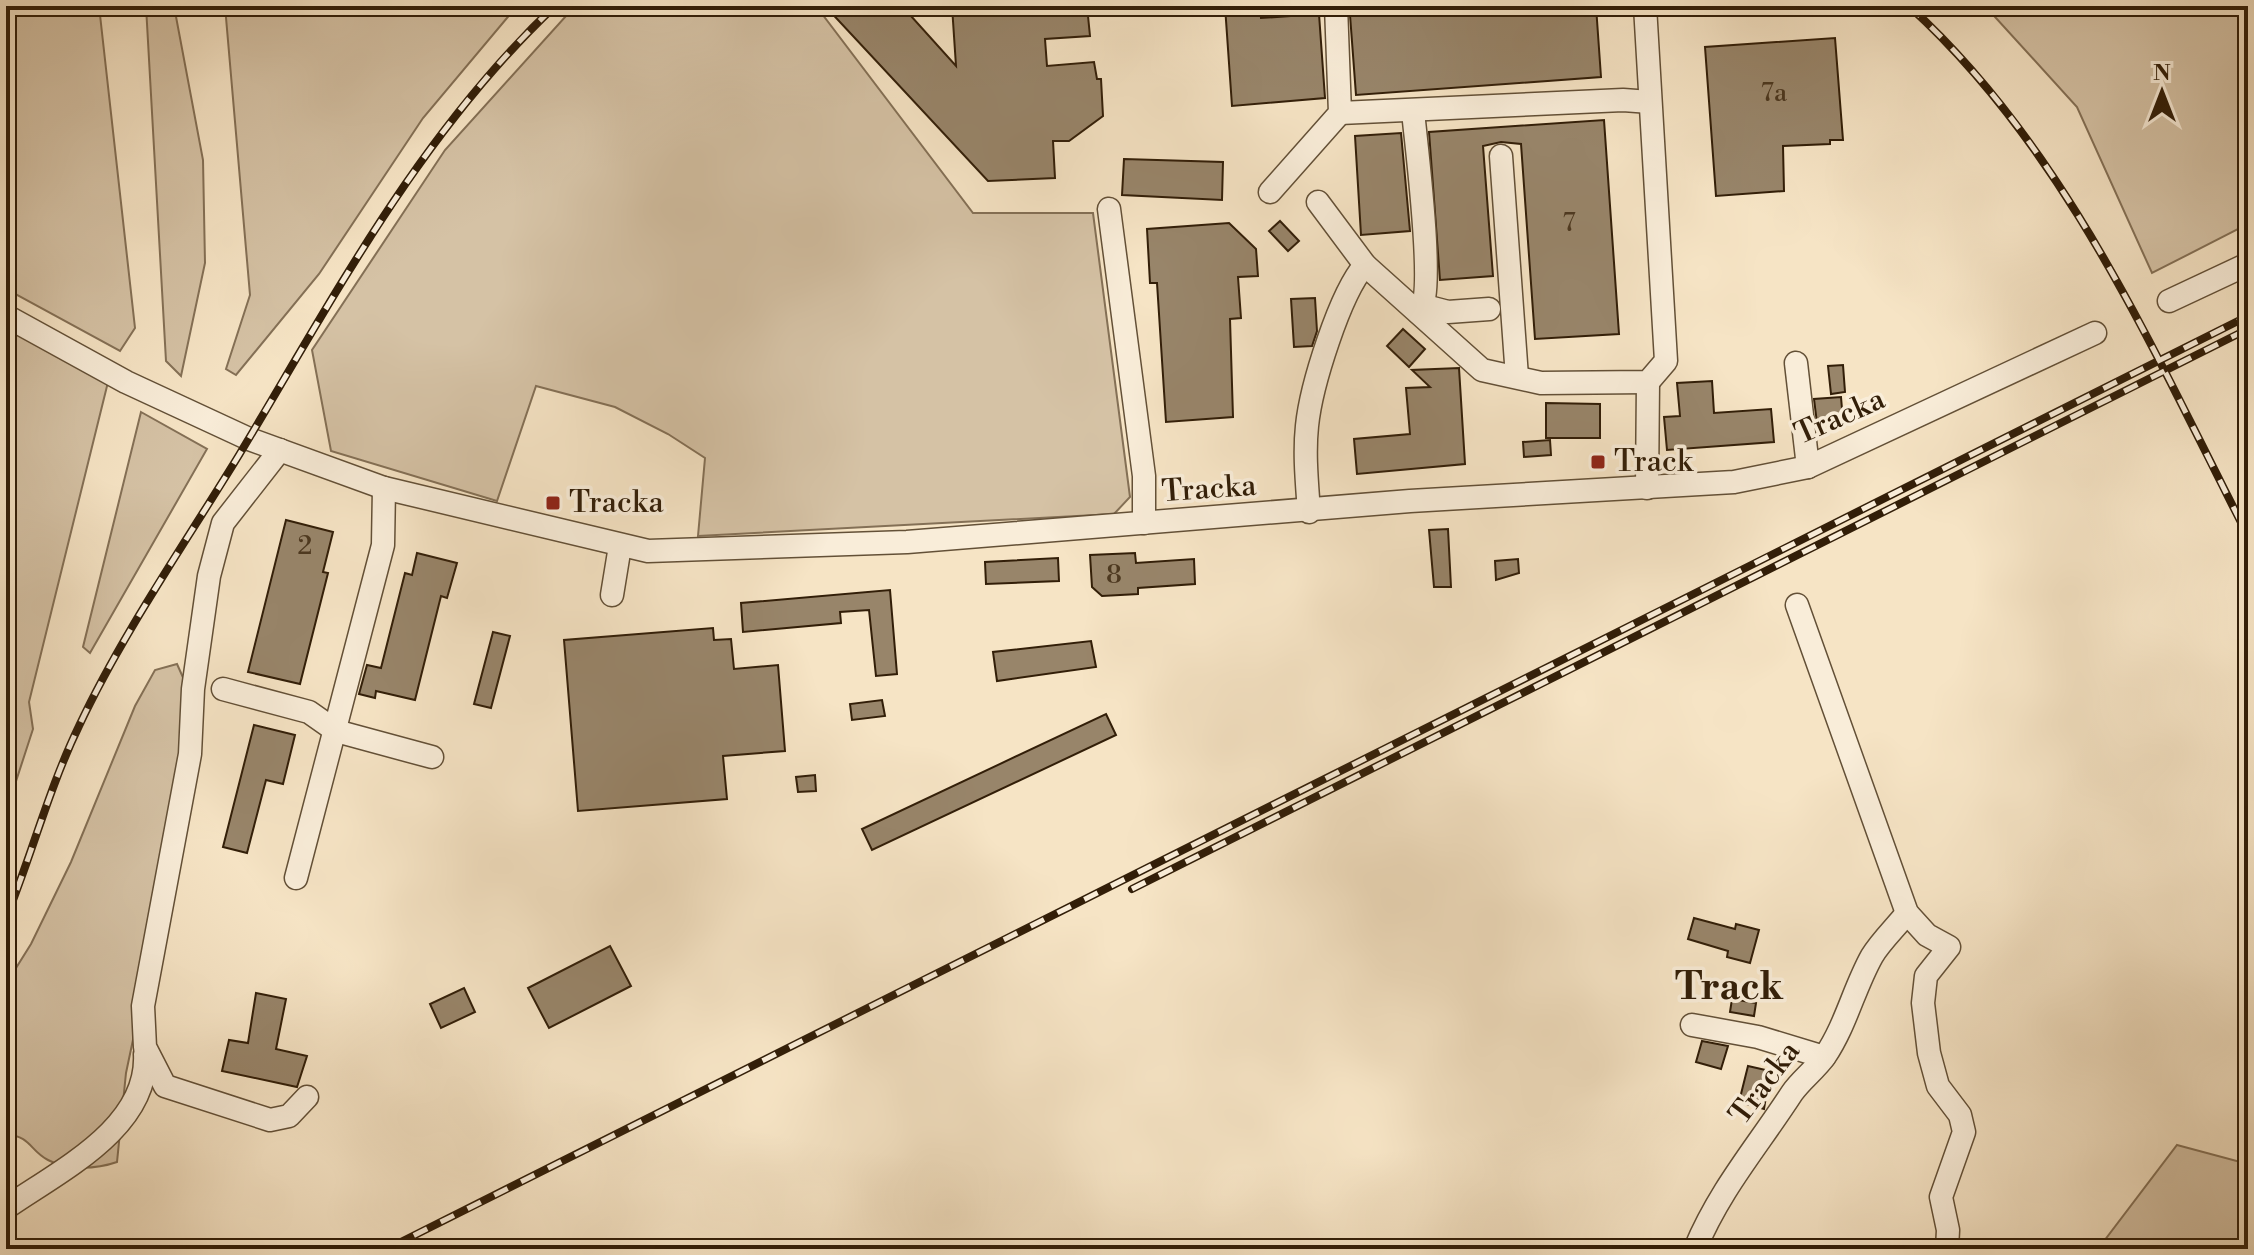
<svg xmlns="http://www.w3.org/2000/svg" width="2254" height="1255" viewBox="0 0 2254 1255" font-family="'Libre Bodoni',serif">
<style>
.green{fill:#d5c2a5;stroke:#847056;stroke-width:2}
.building{fill:#98856a;stroke:#321e08;stroke-width:2}
.lines{fill:none;stroke-linecap:round;stroke-linejoin:round}
.minor-casing{stroke:#635037;stroke-width:25}
.minor{stroke:#f9edd9;stroke-width:22}
.rail-casing{stroke:#321e08;stroke-width:8}
.rail{stroke:#f9edd9;stroke-width:5;stroke-dasharray:15;stroke-linecap:butt}
.poi-dot{fill:#8f2418;stroke:#f9edd9;stroke-width:3}
.labels{text-anchor:middle;dominant-baseline:central;stroke-width:7;stroke-linejoin:round;paint-order:stroke}
.number-label{font-size:26px;fill:#4c3820}
.street-label{font-size:30px;fill:#321e08;stroke:#f9edd9}
.poi-label{font-size:30px;fill:#321e08;stroke:#f9edd9;text-anchor:start}
.district-label{font-size:38px;font-weight:bold;fill:#321e08;stroke:#f9edd9}
</style>
<rect width="100%" height="100%" fill="#f6e4c5"/>
<filter id="stains"><feTurbulence type="fractalNoise" baseFrequency=".0025" numOctaves="4"/><feColorMatrix values="0 0 0 0 .2 0 0 0 0 .09 0 0 0 0 .02 0 0 0 .5 -.17"/></filter>
<radialGradient id="worn" r=".72"><stop offset=".6" stop-color="#630" stop-opacity="0"/><stop offset="1" stop-color="#630" stop-opacity=".3"/></radialGradient>
<g class="green">
<polygon points="6,6 99,6 135,328 120,351 6,289"/>
<polygon points="146,6 174,6 203,160 205,263 181,376 166,361"/>
<polygon points="225,6 517,6 423,118 319,274 236,375 226,369 250,295"/>
<polygon points="575,6 816,6 973,213 1093,213 1130,497 1114,514 698,536 705,458 668,434 615,407 536,386 497,501 331,451 312,350 445,150"/>
<polygon points="1985,6 2248,6 2248,224 2152,273 2077,107"/>
<polygon points="6,319 109,378 29,702 33,729 6,812"/>
<polygon points="141,412 207,449 90,653 83,647"/>
<path d="M 177,664 L 189,691 L 146,978 L 126,1073 L 117,1162 C 97,1169 68,1171 48,1160 C 29,1150 32,1137 6,1134 L 6,984 L 31,944 L 71,862 L 135,706 L 155,670 Z"/>
<polygon points="2177,1145 2248,1164 2248,1249 2098,1249"/>
</g>
<g class="building">
<polygon points="825,6 902,6 956,66 952,6 1087,6 1090,36 1045,39 1047,66 1094,62 1097,79 1101,79 1103,116 1069,141 1053,141 1055,178 988,181"/>
<polygon points="1225,6 1260,6 1261,18 1319,14 1325,98 1232,106"/>
<polygon points="1469,6 1596,6 1601,77 1356,95 1350,15"/>
<polygon points="1835,38 1843,140 1830,140 1830,144 1783,146 1784,191 1716,196 1705,47"/>
<polygon points="1604,120 1619,334 1535,339 1521,144 1501,142 1483,146 1493,276 1440,280 1429,132"/>
<polygon points="1401,133 1410,231 1361,235 1355,136"/>
<polygon points="1124,159 1223,162 1222,200 1122,195"/>
<polygon points="1280,221 1299,241 1288,251 1269,231"/>
<polygon points="1229,223 1256,249 1258,276 1238,277 1241,318 1230,319 1233,417 1166,422 1157,283 1150,283 1147,229"/>
<polygon points="1315,298 1317,331 1312,346 1294,347 1291,299"/>
<polygon points="1403,329 1425,349 1409,367 1387,346"/>
<polygon points="1843,365 1845,392 1831,394 1828,366"/>
<polygon points="1459,368 1465,464 1357,474 1354,439 1410,434 1406,388 1430,387 1412,370"/>
<polygon points="1712,381 1714,413 1771,409 1774,442 1667,450 1664,417 1680,416 1677,383"/>
<polygon points="1841,397 1843,421 1817,423 1814,399"/>
<polygon points="1546,403 1600,404 1600,438 1546,438"/>
<polygon points="1550,440 1551,455 1524,457 1523,442"/>
<polygon points="286,520 333,532 323,572 328,573 300,684 248,672"/>
<polygon points="1448,529 1451,587 1434,587 1429,530"/>
<polygon points="417,553 457,563 447,598 441,596 415,700 376,691 375,698 359,694 367,665 381,668 405,573 412,575"/>
<polygon points="1135,553 1136,563 1194,559 1195,584 1138,588 1138,594 1102,596 1092,587 1090,555"/>
<polygon points="1058,558 1059,581 986,584 985,562"/>
<polygon points="1518,559 1519,573 1496,580 1495,561"/>
<polygon points="890,590 897,674 876,676 869,610 840,612 841,623 743,632 741,603"/>
<polygon points="713,628 714,640 731,639 734,669 778,665 785,751 723,756 727,799 578,811 564,640"/>
<polygon points="493,632 510,636 491,708 474,704"/>
<polygon points="1091,641 1096,667 997,681 993,652"/>
<polygon points="882,700 885,716 852,720 850,704"/>
<polygon points="1106,714 1116,735 872,850 862,829"/>
<polygon points="254,725 295,735 283,784 266,780 247,853 223,847"/>
<polygon points="815,775 816,791 798,792 796,777"/>
<polygon points="1694,918 1735,929 1736,924 1759,930 1750,963 1727,957 1728,951 1688,939"/>
<polygon points="610,946 631,986 549,1028 528,988"/>
<polygon points="464,988 475,1012 441,1028 430,1004"/>
<polygon points="256,993 286,999 276,1049 307,1056 297,1087 222,1071 229,1040 248,1043"/>
<polygon points="1732,999 1756,1003 1754,1016 1730,1012"/>
<polygon points="1702,1041 1728,1046 1721,1069 1696,1062"/>
<polygon points="1748,1066 1770,1071 1764,1109 1739,1102"/>
</g>
<g class="lines">
<g class="minor-casing">
<g id="minor">
<path d="M 1413,111 C 1416,145 1436,294 1419,313"/>
<polyline points="1340,113 1623,100 1650,102"/>
<polyline points="1501,156 1517,377"/>
<polyline points="1270,192 1340,113 1336,6"/>
<polyline points="1318,202 1365,265 1482,370 1541,383 1648,382 1666,361 1645,6"/>
<polyline points="1109,209 1144,476 1144,523"/>
<polyline points="2169,301 2248,264"/>
<polyline points="1425,306 1448,312 1489,309"/>
<polyline points="6,316 126,382 249,439 384,488 648,551 907,542 1410,501 1734,482 1808,467 2095,333"/>
<polyline points="1796,363 1808,467"/>
<polyline points="280,450 223,523 209,576 193,689 190,754 143,1006 145,1047 165,1086 270,1120 289,1116 307,1097"/>
<polyline points="1647,488 1648,382"/>
<path d="M 1309,512 C 1307,483 1304,454 1307,426 C 1311,386 1340,293 1365,265"/>
<polyline points="612,595 620,546"/>
<polyline points="1797,605 1907,913 1927,935 1949,947 1926,976 1923,1003 1929,1053 1938,1086 1960,1115 1964,1132 1941,1197 1948,1230 1947,1249"/>
<polyline points="223,689 309,712 336,731 432,757"/>
<polyline points="296,878 383,545 384,488"/>
<polyline points="1692,1025 1758,1037 1824,1057"/>
<path d="M 6,1208 C 59,1171 149,1128 145,1054"/>
<path d="M 1695,1249 C 1720,1189 1757,1147 1792,1093 C 1801,1080 1815,1070 1825,1056 C 1846,1025 1854,988 1872,956 C 1881,941 1896,927 1907,913"/>
</g>
</g>
<use href="#minor" class="minor"/>
<g class="rail-casing">
<g id="rail">
<path d="M 1909,6 C 2067,150 2152,349 2248,536"/>
<polyline points="1132,889 2248,329"/>
<path d="M 6,918 C 32,854 49,788 79,726 C 122,634 186,542 239,455 C 334,297 420,133 555,6"/>
<polyline points="387,1249 2248,316"/>
</g>
</g>
<use href="#rail" class="rail"/>
</g>
<g class="poi-dot">
<rect x="1590" y="454" width="16" height="16" rx="4"/>
<rect x="545" y="495" width="16" height="16" rx="4"/>
</g>
<g class="labels">
<g class="number-label">
<text x="1774" y="93">7a</text>
<text x="1569" y="223">7</text>
<text x="305" y="546">2</text>
<text x="1114" y="575">8</text>
</g>
<g class="street-label">
<text transform="translate(1840 417) rotate(-24)">Tracka</text>
<text transform="translate(1209 489) rotate(-4)">Tracka</text>
<text transform="translate(1765 1083) rotate(-53)">Tracka</text>
</g>
<g class="poi-label">
<text x="1614" y="462">Track</text>
<text x="569" y="503">Tracka</text>
</g>
<g class="district-label">
<text x="1729" y="987">Track</text>
</g>
</g>
<rect width="2254" height="1255" fill="none" stroke="#f6e4c5" stroke-width="32"/>
<rect x="8" y="8" width="2238" height="1239" fill="none" stroke="#321e08" stroke-width="4"/>
<rect x="16" y="16" width="2222" height="1223" fill="none" stroke="#321e08" stroke-width="2"/>
<g transform="translate(2162 92)" stroke="#f9edd9" stroke-width="6" paint-order="stroke">
<path d="M0-6L14 30L0 20L-14 30Z" fill="#321e08"/>
<text y="-12" font-size="22" font-weight="bold" text-anchor="middle" fill="#321e08">N</text>
</g>
<rect width="100%" height="100%" filter="url(#stains)"/>
<rect width="100%" height="100%" fill="url(#worn)"/>
</svg>
